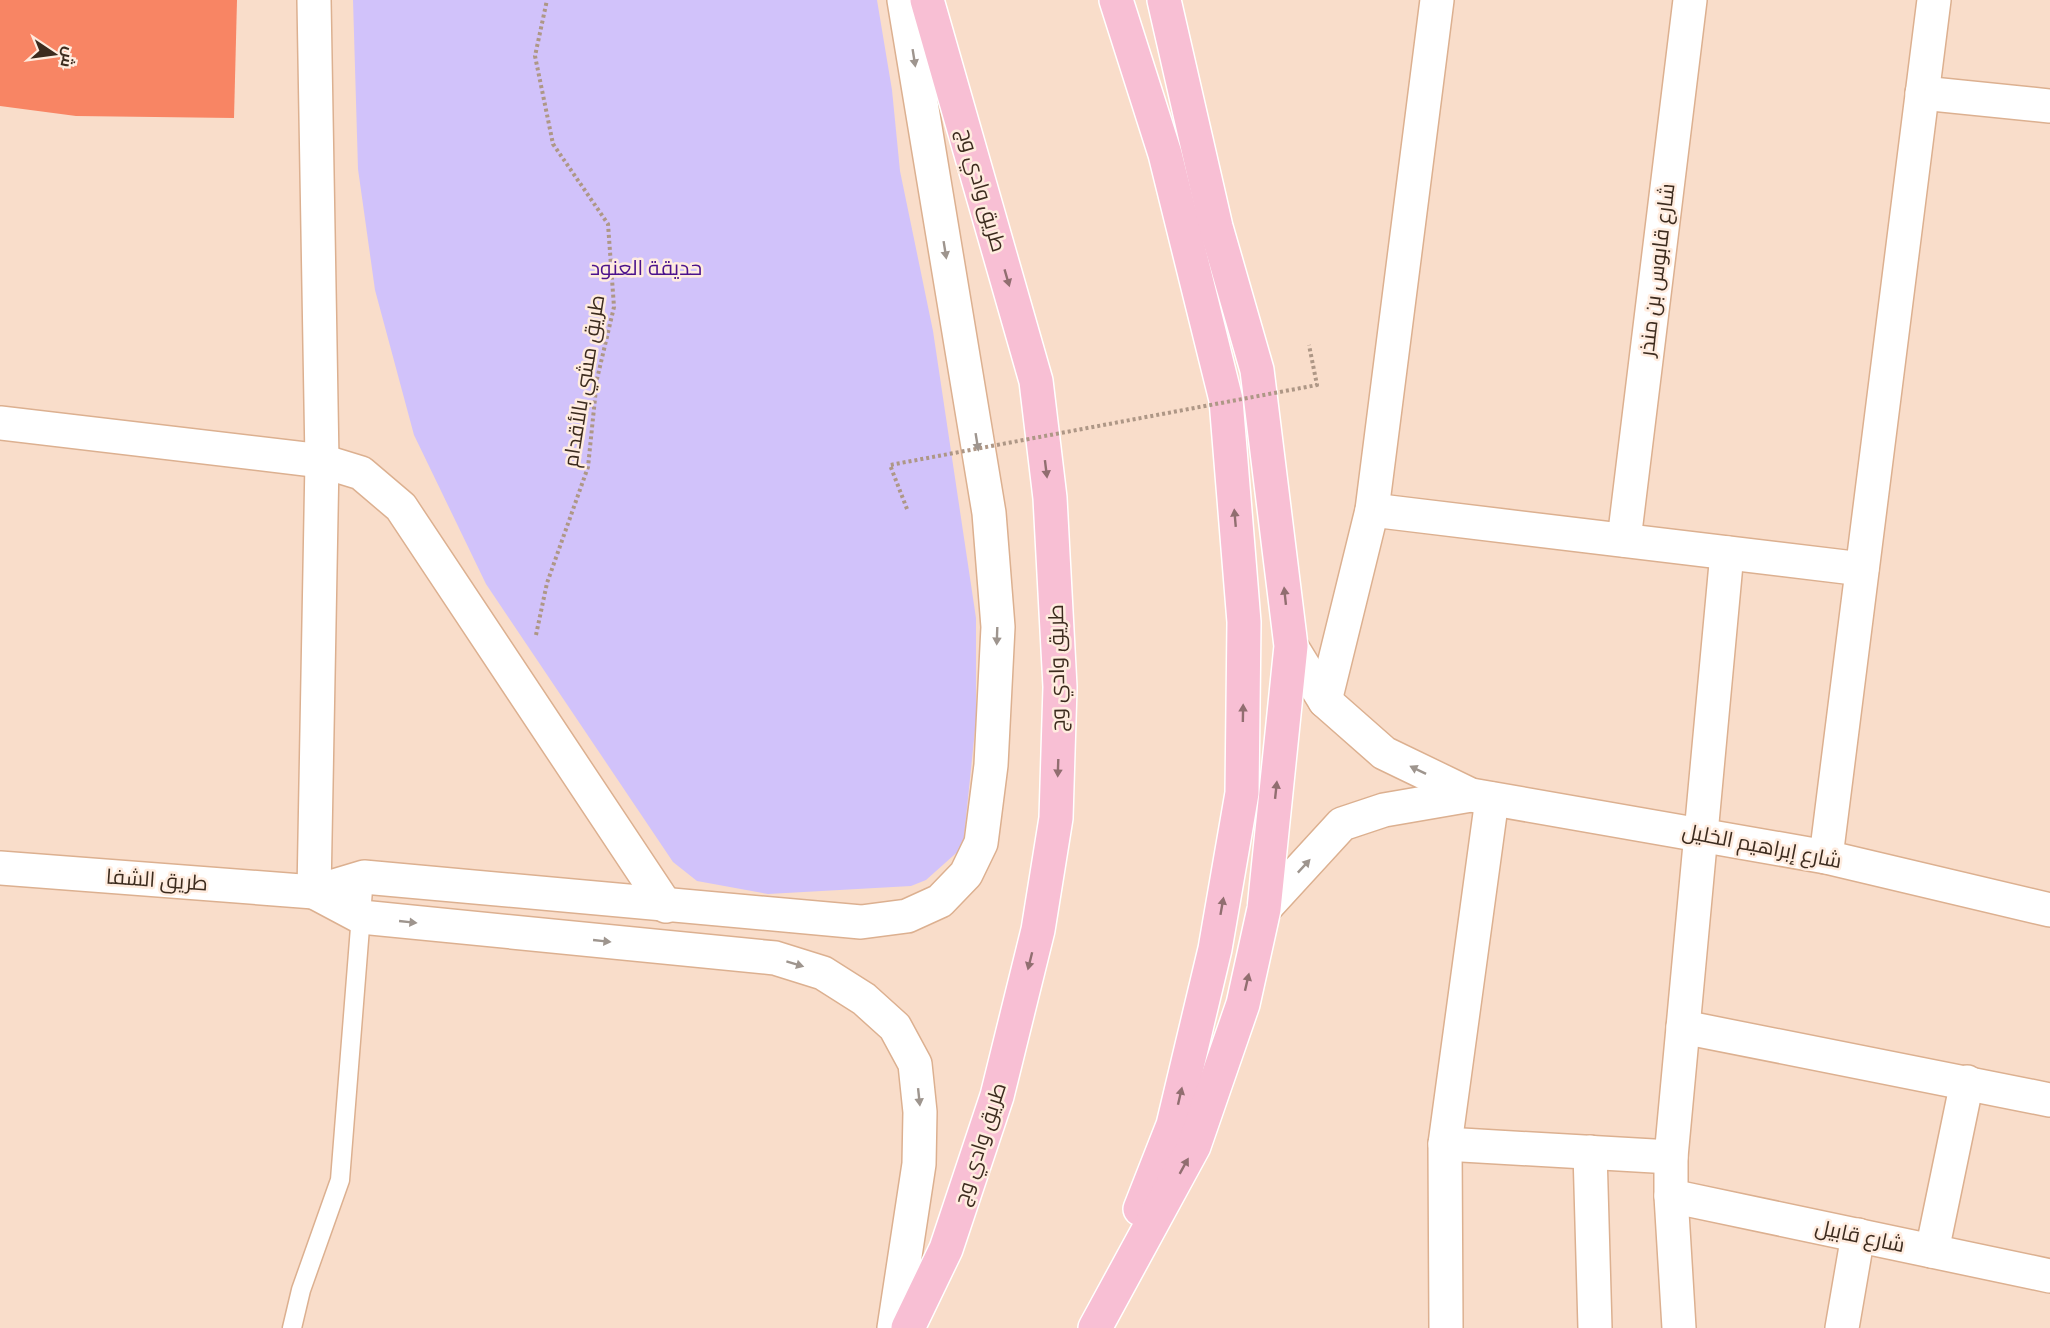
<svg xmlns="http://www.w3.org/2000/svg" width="2050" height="1328" viewBox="0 0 2050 1328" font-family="'Fira Sans Condensed',Cairo,sans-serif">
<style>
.green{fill:#d1c2fa}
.building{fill:#f88564}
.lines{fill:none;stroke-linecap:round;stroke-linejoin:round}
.lane-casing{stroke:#dcb090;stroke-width:21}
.street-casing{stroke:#dcb090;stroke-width:36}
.secondary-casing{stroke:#dcb090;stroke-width:36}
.primary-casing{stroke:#fff;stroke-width:36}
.path{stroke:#ae9786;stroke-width:4;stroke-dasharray:3 3;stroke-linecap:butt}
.lane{stroke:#fff;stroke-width:18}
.street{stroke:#fff;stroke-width:33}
.secondary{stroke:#fff;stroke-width:33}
.primary{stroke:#f8bfd4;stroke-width:33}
.path-bridge{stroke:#ae9786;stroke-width:4;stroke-dasharray:3 3;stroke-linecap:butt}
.oneway{fill:#9e958e}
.oneway2{fill:#916e70}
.labels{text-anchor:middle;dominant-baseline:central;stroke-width:5;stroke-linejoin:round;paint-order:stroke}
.street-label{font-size:21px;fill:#3c2b1e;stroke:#ffecdf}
.park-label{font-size:21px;fill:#4b128c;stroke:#ffecdf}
</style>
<rect width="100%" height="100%" fill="#f9ddca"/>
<polygon class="green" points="353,0 877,0 892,90 900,171 933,331 976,618 976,720 963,847 926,880 911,886 768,894 697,881 673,862 486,584 414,435 375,290 358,169"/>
<polygon class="building" points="0,0 237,0 234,118 76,116 0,106"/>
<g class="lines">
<g class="lane-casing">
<polyline id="lane" points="292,1328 301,1290 340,1180 364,877"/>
</g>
<g class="street-casing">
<g id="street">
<polyline points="1922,93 2050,106"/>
<polyline points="0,423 322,461 361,473 401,507 666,906"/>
<polyline points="1372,510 1862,569"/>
<polyline points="1624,540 1690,0"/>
<polyline points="1325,701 1372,510 1437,0"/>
<polyline points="1826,857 1934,0"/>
<polyline points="1683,1027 2050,1100"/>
<polyline points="1445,1144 1671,1157"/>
<polyline points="1590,1152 1595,1328"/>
<polyline points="1671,1196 2050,1276"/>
<polyline points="1932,1251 1967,1082"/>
<polyline points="1446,1328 1445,1144 1492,799"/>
<polyline points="1679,1328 1671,1196 1671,1157 1727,553"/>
<polyline points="1842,1328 1858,1235"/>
</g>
</g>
<g class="secondary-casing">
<g id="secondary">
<polyline points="1291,646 1325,701 1384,753 1471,795 1826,857 2050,910"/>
<polyline points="0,868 314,892 364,877 861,922 907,916 940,901 966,874 981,843 991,765 998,627 989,513 904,0"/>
<polyline points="314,892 361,917 775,958 823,973 864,999 895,1027 915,1064 920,1112 919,1164 894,1328"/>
<polyline points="314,892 322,461 314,0"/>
<polyline points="1264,909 1342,824 1384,810 1471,795"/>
</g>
</g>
<g class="primary-casing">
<g id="primary">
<polyline points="1116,0 1165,154 1226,400 1244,622 1242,793 1215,949 1173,1125 1140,1209"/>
<polyline points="908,1328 946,1249 997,1096 1038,930 1056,818 1060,687 1050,498 1036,381 927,0"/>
<polyline points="1095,1328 1194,1146 1243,1004 1264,909 1291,646 1257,370 1216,227 1164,0"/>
</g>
</g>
<polyline class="path" points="536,635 547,583 588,467 597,379 614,307 608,224 553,144 535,56 547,0"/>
<use href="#lane" class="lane"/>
<use href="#street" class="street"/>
<use href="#secondary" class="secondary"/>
<use href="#primary" class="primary"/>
<polyline class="path-bridge" points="907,509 890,465 1317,385 1309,345"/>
</g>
<defs><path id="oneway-solid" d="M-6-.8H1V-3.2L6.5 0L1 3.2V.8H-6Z" transform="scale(1.5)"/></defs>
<g class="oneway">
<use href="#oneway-solid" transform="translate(914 58) rotate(81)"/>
<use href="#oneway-solid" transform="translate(945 250) rotate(81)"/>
<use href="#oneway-solid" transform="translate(977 442) rotate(81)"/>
<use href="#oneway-solid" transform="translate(997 636) rotate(92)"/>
<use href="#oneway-solid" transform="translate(1418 770) rotate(-154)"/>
<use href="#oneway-solid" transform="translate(1304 866) rotate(-47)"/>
<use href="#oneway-solid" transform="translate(408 922) rotate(6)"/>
<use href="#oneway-solid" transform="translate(602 941) rotate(6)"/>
<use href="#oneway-solid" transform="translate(795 964) rotate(17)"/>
<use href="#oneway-solid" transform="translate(919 1097) rotate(84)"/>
</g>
<g class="oneway2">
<use href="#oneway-solid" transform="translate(1007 278) rotate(74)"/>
<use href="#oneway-solid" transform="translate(1046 469) rotate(83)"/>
<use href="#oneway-solid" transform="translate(1235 518) rotate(-95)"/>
<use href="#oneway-solid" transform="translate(1285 596) rotate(-96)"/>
<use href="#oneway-solid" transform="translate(1243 713) rotate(-89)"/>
<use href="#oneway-solid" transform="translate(1058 768) rotate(92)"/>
<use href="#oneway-solid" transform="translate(1276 790) rotate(-84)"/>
<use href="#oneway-solid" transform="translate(1222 906) rotate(-80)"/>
<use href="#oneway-solid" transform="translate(1030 961) rotate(104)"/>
<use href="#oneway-solid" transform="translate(1247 982) rotate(-77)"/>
<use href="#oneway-solid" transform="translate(1180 1096) rotate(-77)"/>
<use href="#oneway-solid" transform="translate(1184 1166) rotate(-61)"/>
</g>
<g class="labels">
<g class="street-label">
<text transform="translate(982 190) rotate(74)">طريق وادي وج</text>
<text transform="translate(1657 270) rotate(-83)">شارع قابوس بن منذر</text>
<text transform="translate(584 381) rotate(-81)">طريق مشي بالأقدام</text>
<text transform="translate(1057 668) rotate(-91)">طريق وادي وج</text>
<text transform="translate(1762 846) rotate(11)">شارع إبراهيم الخليل</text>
<text transform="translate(157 880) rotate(4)">طريق الشفا</text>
<text transform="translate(980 1144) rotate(-72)">طريق وادي وج</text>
<text transform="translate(1860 1236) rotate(12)">شارع قابيل</text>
</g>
<g class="park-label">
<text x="646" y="268">حديقة العنود</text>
</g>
</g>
<g transform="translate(54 54) rotate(103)" stroke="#ffecdf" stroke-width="4.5" paint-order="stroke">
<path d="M0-4.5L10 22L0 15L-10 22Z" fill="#3c2b1e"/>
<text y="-9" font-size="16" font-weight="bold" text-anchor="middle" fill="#3c2b1e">ش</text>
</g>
</svg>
